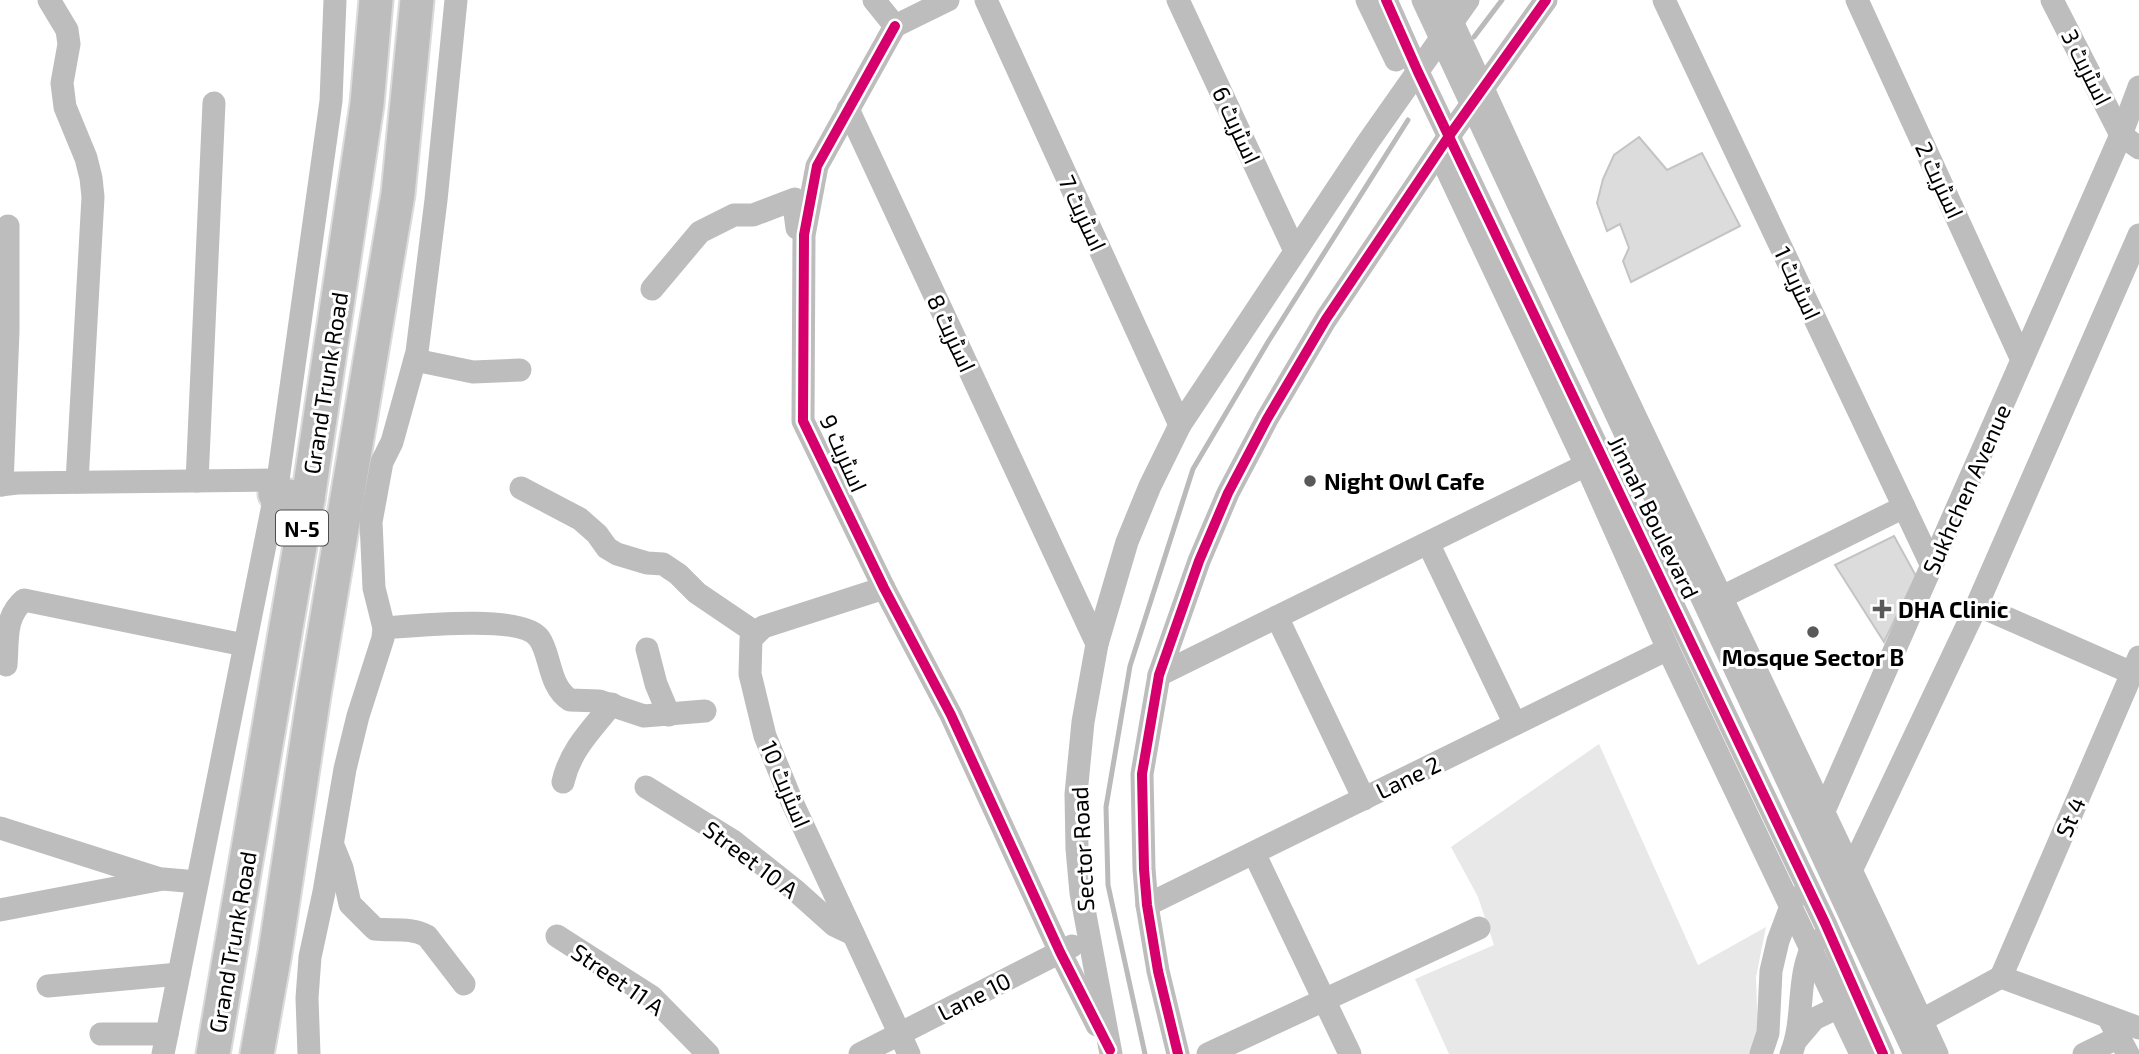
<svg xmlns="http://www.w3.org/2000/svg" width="2139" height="1054" viewBox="0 0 2139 1054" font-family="'Exo 2',Cairo,sans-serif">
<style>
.green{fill:#e8e8e8}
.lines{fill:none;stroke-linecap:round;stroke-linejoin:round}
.stream{stroke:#bababa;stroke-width:5}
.building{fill:#dcdcdc;stroke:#c4c4c4;stroke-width:2}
.highway-casing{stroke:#dbdbdb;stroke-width:37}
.minor{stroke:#bdbdbd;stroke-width:23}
.highway{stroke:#bdbdbd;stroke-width:33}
.cycleway-casing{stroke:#fff;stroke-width:15}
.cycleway{stroke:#d6006c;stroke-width:10}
.poi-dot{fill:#595959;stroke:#fff;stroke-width:2.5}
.labels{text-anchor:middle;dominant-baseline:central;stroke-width:6;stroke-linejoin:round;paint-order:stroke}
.shield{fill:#fff;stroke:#4c4c4c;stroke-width:2}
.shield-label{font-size:21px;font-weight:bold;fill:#000}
.street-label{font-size:23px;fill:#000;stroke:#fff}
.poi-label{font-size:23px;font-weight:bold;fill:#000;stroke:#fff;text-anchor:start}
</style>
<rect width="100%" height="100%" fill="#fff"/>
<polygon class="green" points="1599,744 1698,965 1766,927 1756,977 1758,1038 1752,1054 1449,1054 1415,979 1494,945 1478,897 1451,847"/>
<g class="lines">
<g class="stream">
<polyline points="1474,37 1502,0"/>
<polyline points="1145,1054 1108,885 1106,807 1130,666 1193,469 1268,342 1408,120"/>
</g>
</g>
<g class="building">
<polygon points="1639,137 1667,170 1702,153 1740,226 1631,282 1623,261 1629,248 1620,224 1607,231 1597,203 1603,179 1614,155"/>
<polygon points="1894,536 1916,576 1884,642 1835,565"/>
</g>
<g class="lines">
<g class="highway-casing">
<g id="highway">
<polyline points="275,494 308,499"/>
<polyline points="213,1054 308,499 367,104 376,0"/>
<polyline points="257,1054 275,953 314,695 398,194 417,0"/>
</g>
</g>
<g class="minor">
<polyline points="49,0 67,30 69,44 62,83 65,107 86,158 91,178 93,197 77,482"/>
<polyline points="874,0 895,26 948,0"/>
<polyline points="986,0 1180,425"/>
<polyline points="1178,0 1295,251"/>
<polyline points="1367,0 1396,60"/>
<polyline points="1386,0 1418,72 1825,923 1883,1054"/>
<polyline points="1423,0 1915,1054"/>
<path d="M 1442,0 C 1498,120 1552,241 1609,361 C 1718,592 1830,822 1937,1054"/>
<polyline points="1664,0 1932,566"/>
<polyline points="1857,0 2022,360"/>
<polyline points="2052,0 2121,135 2139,148"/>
<polyline points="895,26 817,166 804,235 803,421 884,588 951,715 1060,952 1097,1025"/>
<polyline points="848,109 1097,644"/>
<polyline points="1440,155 1586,465 1668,649 1861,1054"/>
<polyline points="652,289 700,232 734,215 753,215 795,199 798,204 795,213 797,228"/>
<polyline points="415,360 473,372 520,370"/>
<polyline points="197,481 214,103"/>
<polyline points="0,485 17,483 278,480"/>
<polyline points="2,485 8,331 8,226"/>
<polyline points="521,488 580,519 597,534 607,548 617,554 647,563 663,564 678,574 697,593 756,633"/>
<polyline points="1428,543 1515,724"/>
<polyline points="884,588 763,627 751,639 750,674 765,736 792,802 909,1054"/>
<polyline points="1722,597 1904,507"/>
<polyline points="1977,605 2132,673"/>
<polyline points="1277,617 1364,799"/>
<path d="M 384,628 C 412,626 522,614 539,638 C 551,654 548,686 570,700 L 599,701 L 644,716 L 705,711"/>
<polyline points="647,649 656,684 669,715"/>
<path d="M 6,665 C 8,641 4,617 24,600 L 244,645"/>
<polyline points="1159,675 1586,465"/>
<path d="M 563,782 C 570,750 592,729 612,704"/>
<polyline points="646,787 733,841 796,891 834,925 853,934"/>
<polyline points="1819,822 2121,135 2139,87"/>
<polyline points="0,828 160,879"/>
<path d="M 334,848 L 342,868 L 350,904 L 375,929 C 393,931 411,927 427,936 L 464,984"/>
<polyline points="1254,853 1350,1054"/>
<polyline points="1847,879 1977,605 2139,235"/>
<polyline points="1147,905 1668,649"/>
<polyline points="0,910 163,879 197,882"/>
<polyline points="557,936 652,997 708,1054"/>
<polyline points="2001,977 2139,657"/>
<polyline points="2001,977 2139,1028"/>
<polyline points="48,986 179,974"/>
<polyline points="2108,1017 2128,1054"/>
<polyline points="1922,1020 2001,977"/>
<polyline points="101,1034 167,1034"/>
<polyline points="1797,1039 1814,1019 1839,1007"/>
<polyline points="163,1054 278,480 331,101 335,0"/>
<polyline points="309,1054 307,998 310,957 324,892 345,769 358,716 383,638 384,628 374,588 371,522 382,462 392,442 417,352 436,200 456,0"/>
<polyline points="860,1054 1072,946"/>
<polyline points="1111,1054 1081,893 1077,849 1076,794 1083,722 1097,644 1127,542 1150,486 1180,425 1368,142 1468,0"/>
<polyline points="1178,1054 1158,971 1147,905 1144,869 1142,774 1159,675 1199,561 1228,493 1267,419 1326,319 1449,136 1546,0"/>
<polyline points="1208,1054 1479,928"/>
<polyline points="1761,1054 1768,1033 1771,971 1778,941 1794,898"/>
<path d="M 1791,1054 C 1806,1017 1795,977 1815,941"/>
<polyline points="2084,1054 2119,1037"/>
</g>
<use href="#highway" class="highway"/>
<g class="cycleway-casing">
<g id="cycleway">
<polyline points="1386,0 1418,72 1825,923 1883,1054"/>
<polyline points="895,26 817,166 804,235 803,421 884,588 951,715 1060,952 1110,1050"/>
<polyline points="1178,1054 1158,971 1147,905 1144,869 1142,774 1159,675 1199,561 1228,493 1267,419 1326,319 1449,136 1546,0"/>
</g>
</g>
<use href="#cycleway" class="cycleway"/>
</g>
<g class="poi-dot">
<circle cx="1310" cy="481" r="7"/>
<path d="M1878.5 598.5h7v7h7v7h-7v7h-7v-7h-7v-7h7z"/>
<circle cx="1813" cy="632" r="7"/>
</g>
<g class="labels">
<rect class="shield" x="276" y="510.5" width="52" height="35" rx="5"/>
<g class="shield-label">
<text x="302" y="528">N-5</text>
</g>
<g class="street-label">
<text transform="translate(2087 67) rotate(63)">اسٹریٹ 3</text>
<text transform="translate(1237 125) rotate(65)">اسٹریٹ 6</text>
<text transform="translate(1940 180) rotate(65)">اسٹریٹ 2</text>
<text transform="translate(1083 213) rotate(65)">اسٹریٹ 7</text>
<text transform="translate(1798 283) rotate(65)">اسٹریٹ 1</text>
<text transform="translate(952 333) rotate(65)">اسٹریٹ 8</text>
<text transform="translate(325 383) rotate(-81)">Grand Trunk Road</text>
<text transform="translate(844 453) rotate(66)">اسٹریٹ 9</text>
<text transform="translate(1966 489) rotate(-66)">Sukhchen Avenue</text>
<text transform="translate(1654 517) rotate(64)">Jinnah Boulevard</text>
<text transform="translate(1408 777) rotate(-26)">Lane 2</text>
<text transform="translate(786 784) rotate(67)">اسٹریٹ 10</text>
<text transform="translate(2070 817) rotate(-67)">St 4</text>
<text transform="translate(1082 849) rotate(-93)">Sector Road</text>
<text transform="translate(751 859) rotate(37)">Street 10 A</text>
<text transform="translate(232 942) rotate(-80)">Grand Trunk Road</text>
<text transform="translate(618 979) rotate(35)">Street 11 A</text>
<text transform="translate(974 996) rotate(-27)">Lane 10</text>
</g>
<g class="poi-label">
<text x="1324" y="481">Night Owl Cafe</text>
<text x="1898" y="609">DHA Clinic</text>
<text x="1813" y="657" text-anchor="middle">Mosque Sector B</text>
</g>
</g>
</svg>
